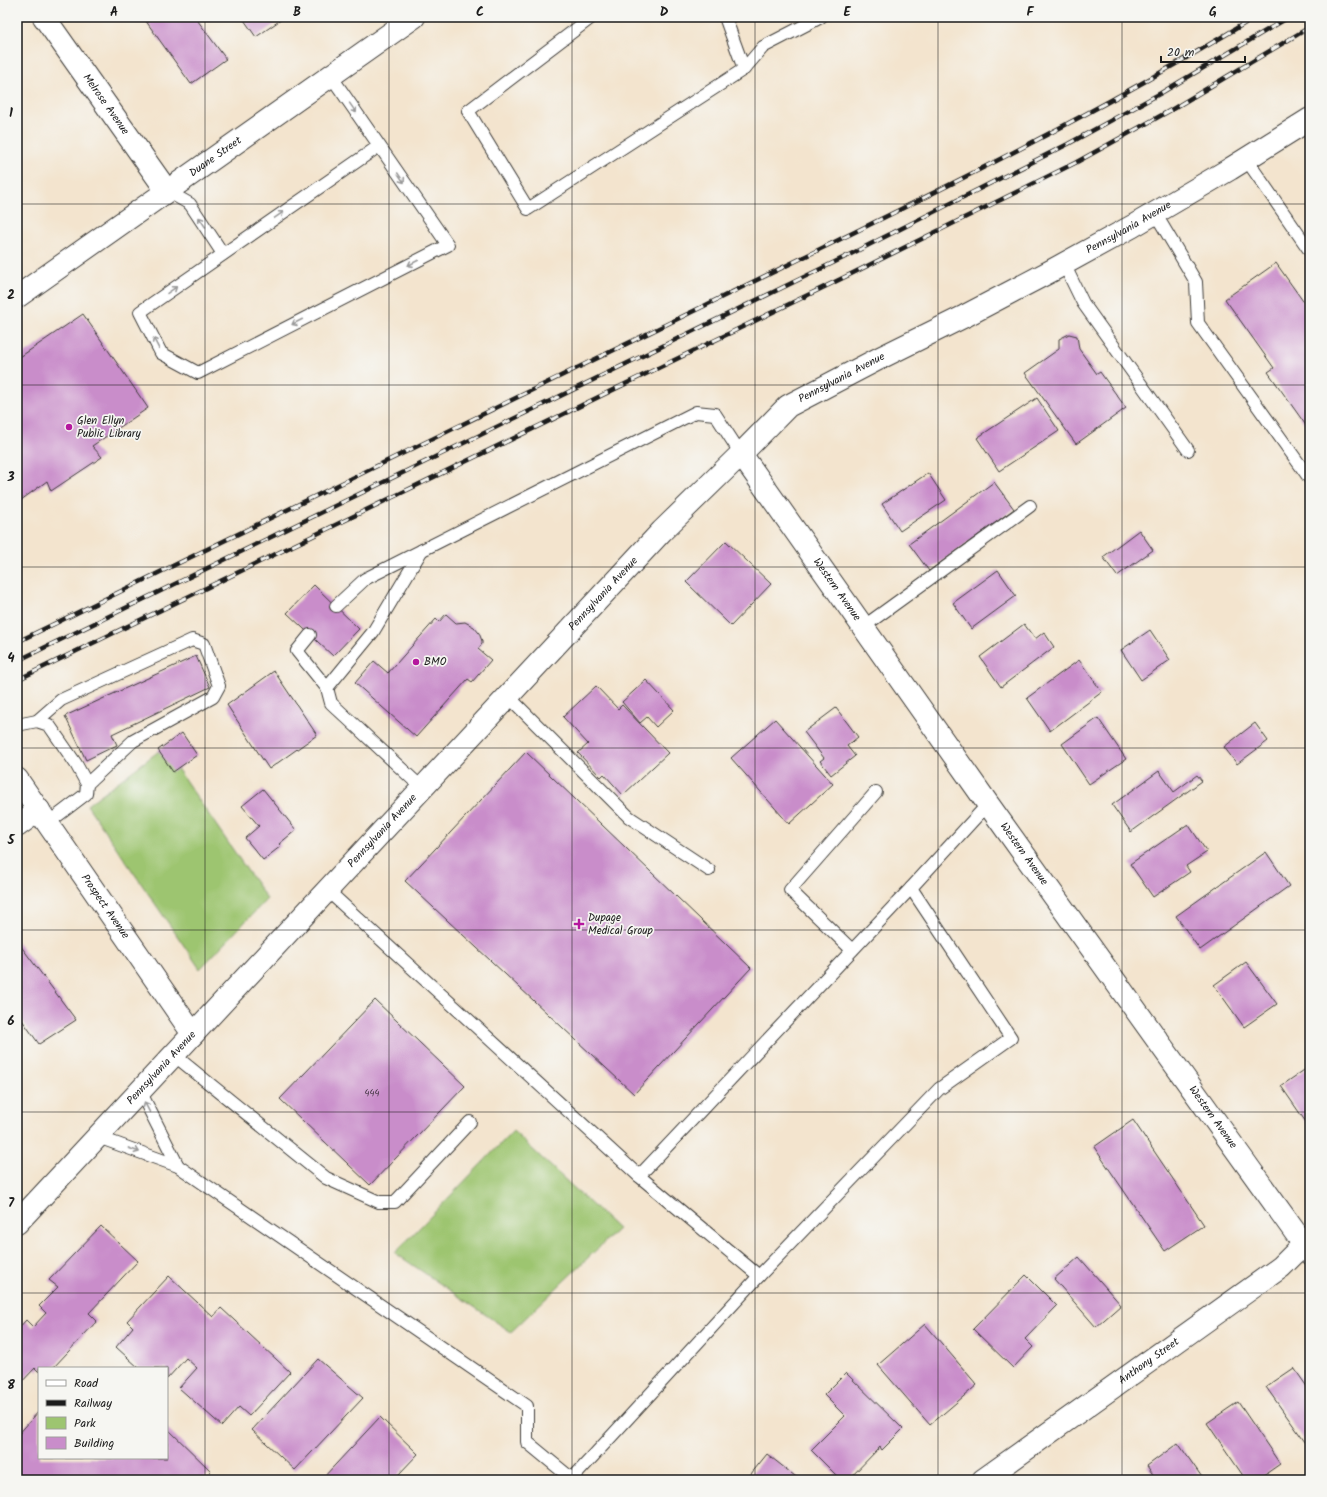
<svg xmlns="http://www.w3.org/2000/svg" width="1327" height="1497" viewBox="0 0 1327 1497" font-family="Kalam,sans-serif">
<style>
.green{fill:#9dc570;stroke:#5c7046}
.building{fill:#c98dca}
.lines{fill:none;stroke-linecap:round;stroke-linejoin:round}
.service-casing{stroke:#3c3a37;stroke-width:14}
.minor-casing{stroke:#3c3a37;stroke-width:24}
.tertiary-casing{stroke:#3c3a37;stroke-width:24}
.service{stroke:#fff;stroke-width:12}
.minor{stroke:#fff;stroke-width:22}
.tertiary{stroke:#fff;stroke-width:22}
.rail-casing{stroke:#1c1c1c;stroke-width:4.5}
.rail{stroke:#f6f6f2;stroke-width:3;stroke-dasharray:9;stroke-linecap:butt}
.oneway{stroke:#999}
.grid{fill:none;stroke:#1c1c1c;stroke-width:1;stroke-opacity:0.55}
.poi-dot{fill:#b5179e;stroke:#f6f6f2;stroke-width:1.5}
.labels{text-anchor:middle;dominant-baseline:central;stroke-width:3.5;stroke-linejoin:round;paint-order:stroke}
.number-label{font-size:9px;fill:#473848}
.street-label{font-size:11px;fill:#1c1c1c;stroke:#f6f6f2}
.poi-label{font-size:11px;fill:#1c1c1c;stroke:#f6f6f2;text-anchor:start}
.neatline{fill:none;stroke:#1c1c1c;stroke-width:1.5}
.grid-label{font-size:13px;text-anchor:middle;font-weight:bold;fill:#1c1c1c}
</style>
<rect width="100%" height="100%" fill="#f6f6f2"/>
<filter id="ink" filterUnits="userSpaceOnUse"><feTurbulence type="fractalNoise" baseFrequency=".025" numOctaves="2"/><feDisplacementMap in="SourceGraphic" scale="8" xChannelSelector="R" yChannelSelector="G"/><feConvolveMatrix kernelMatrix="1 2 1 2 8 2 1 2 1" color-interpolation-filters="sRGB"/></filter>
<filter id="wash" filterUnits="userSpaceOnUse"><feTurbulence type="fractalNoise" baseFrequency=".012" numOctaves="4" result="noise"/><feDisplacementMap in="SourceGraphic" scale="16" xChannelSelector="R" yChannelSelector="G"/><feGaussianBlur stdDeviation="0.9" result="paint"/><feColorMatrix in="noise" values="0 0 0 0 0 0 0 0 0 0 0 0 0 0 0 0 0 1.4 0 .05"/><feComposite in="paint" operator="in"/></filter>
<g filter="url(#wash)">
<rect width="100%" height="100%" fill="#f3e4ce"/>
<g class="green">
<polygon points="163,748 267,899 200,969 87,805"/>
<polygon points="513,1131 618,1229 511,1332 395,1253"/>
</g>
<g id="blocks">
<g class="building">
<polygon points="143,17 195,17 226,59 191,84"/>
<polygon points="242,17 280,17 282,19 256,37"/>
<polygon points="1276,263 1310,311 1310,431 1268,372 1274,368 1225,299"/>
<polygon points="83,314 148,408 92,446 102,457 51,491 47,481 17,503 17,359"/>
<polygon points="1069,334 1077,336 1079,349 1097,374 1100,372 1126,408 1076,444 1025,373 1059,349 1059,339"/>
<polygon points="1037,398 1059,431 999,471 977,438"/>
<polygon points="928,473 946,500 900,531 882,504"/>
<polygon points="994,482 1014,509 929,571 909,544"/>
<polygon points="1139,530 1153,550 1117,576 1103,557"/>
<polygon points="726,541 771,584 731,626 686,582"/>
<polygon points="998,570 1016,596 971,629 953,603"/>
<polygon points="314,585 359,629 333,656 287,613"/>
<polygon points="446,614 456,623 465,622 474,627 479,633 482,641 482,644 478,649 491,660 472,682 468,679 416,737 355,683 374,661 388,673 436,619 439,622"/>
<polygon points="1024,624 1035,639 1044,632 1054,647 1001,687 980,657"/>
<polygon points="1150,630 1170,660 1141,680 1121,650"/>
<polygon points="196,656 210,687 112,734 117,745 86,760 65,716"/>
<polygon points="1079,660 1102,692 1050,731 1027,698"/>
<polygon points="274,671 317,735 269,769 227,705"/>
<polygon points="646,680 674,710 656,727 647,717 640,723 622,702"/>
<polygon points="596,686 618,709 622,705 668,753 623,795 604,774 601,777 578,753 588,744 563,717"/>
<polygon points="836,708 858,737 847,746 855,756 831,775 820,761 824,758 804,732"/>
<polygon points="1098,718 1126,759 1089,784 1062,744"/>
<polygon points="775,719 833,784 789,824 731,758"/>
<polygon points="1255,723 1268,741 1237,764 1224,747"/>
<polygon points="182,733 197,755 173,772 158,750"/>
<polygon points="526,752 751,968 634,1094 405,881"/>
<polygon points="1159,771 1174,792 1197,775 1202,781 1131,832 1112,805"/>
<polygon points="263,789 296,830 279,844 281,846 263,860 245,838 259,826 242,806"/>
<polygon points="1188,824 1207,852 1186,866 1190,872 1153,897 1130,864"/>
<polygon points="1266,852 1289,886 1200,950 1176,916"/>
<polygon points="17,941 76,1020 39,1044 17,1013"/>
<polygon points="1246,962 1277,1004 1244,1027 1214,985"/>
<polygon points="375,1000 465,1086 370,1185 280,1099"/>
<polygon points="1310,1066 1310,1128 1281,1086"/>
<polygon points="1133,1120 1204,1225 1165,1251 1094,1147"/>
<polygon points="101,1226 138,1261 89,1313 97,1321 53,1368 39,1368 39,1372 35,1368 17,1387 17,1330 26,1320 33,1327 46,1313 39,1306 58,1287 49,1280"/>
<polygon points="1079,1257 1121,1305 1096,1327 1054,1279"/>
<polygon points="1026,1275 1057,1306 1025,1339 1033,1347 1013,1368 973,1329"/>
<polygon points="169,1276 213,1317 221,1308 290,1372 249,1416 239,1407 222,1426 179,1388 197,1368 186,1358 167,1379 167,1368 139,1368 116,1347 133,1327 127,1321"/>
<polygon points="925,1324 977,1385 930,1425 878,1365"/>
<polygon points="318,1359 363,1398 295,1470 252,1430"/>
<polygon points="1294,1368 1310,1391 1310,1449 1266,1387"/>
<polygon points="846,1373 903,1429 882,1450 880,1447 848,1480 841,1480 811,1450 845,1416 824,1395"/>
<polygon points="1238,1402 1280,1464 1257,1480 1246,1480 1207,1423"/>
<polygon points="39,1411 39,1458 167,1458 167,1428 211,1471 203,1480 22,1480 17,1477 17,1436"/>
<polygon points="380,1417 418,1454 398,1475 401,1478 399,1480 321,1480"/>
<polygon points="1178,1443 1204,1480 1157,1480 1147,1466"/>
<polygon points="767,1454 800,1480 746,1480"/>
</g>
</g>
</g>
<g filter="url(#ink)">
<use href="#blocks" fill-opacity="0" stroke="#3c3a37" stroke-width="1"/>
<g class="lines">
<g class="service-casing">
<g id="service">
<polyline points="592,17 468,111 528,209 744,69 763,47 821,17"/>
<polyline points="725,17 744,69"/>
<polyline points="331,76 448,245 198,373 161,353 140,312 379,146"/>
<polyline points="1246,159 1310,251"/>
<polyline points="167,191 190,204 223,254"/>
<polyline points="1155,213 1196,282 1198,323 1310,479"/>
<polyline points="1064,264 1083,303 1188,450"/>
<polyline points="336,606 365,579 696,412 715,414 741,454"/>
<polyline points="863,627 1030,506"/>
<polyline points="310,635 297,651 327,688 331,703 422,788"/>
<polyline points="327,688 373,632 422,550"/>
<polyline points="508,696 629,817 709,870"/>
<polyline points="37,721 61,700 192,640 204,644 219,686 213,697 133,741 87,784"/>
<polyline points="17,725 37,721 49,725 76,764 87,784 86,794 48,823"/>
<polyline points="327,890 639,1176 759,1276"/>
<polyline points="852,950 790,890 876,792"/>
<polyline points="174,1055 326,1178 379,1202 395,1202 470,1122"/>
<polyline points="140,1091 178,1166"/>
<polyline points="98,1137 178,1166 527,1406 527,1442 572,1479 759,1276 939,1089 1011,1038 911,888"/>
<polyline points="639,1176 911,888 988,804"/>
</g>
</g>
<g class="minor-casing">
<g id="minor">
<path id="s1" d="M 44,17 L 167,191"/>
<path id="s2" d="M 17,297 L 414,17"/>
<path id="s3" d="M 741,454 L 988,804 L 1310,1253"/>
<path id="s4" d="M 17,779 L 193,1034"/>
<polyline points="17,826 39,810"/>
<path id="s5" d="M 983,1480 L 1281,1267 L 1310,1238"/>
</g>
</g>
<g class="tertiary-casing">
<g id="tertiary">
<path id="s6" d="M 17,1223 L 662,531 L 741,454 L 788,406 L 880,358 L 965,316 L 1051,271 L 1133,226 L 1230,169 L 1310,119"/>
</g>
</g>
<use href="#service" class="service"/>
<use href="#minor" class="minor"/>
<use href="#tertiary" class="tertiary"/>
<g class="rail-casing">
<g id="rail">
<path d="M 17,642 C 247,530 476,417 706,305 C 891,214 1079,125 1255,17"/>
<polyline points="17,661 843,258 1068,144 1161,93 1289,17"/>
<polyline points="17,680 851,274 1075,163 1171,110 1310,27"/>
</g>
</g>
<use href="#rail" class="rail"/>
</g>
<defs><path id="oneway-shaft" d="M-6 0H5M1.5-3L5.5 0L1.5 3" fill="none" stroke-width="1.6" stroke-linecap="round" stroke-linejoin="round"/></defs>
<g class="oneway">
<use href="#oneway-shaft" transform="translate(353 108) rotate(55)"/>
<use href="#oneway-shaft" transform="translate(401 178) rotate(56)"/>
<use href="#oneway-shaft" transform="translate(279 215) rotate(-35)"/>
<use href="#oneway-shaft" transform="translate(202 222) rotate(-124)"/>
<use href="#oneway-shaft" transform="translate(413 263) rotate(153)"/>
<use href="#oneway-shaft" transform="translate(172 290) rotate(-35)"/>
<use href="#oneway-shaft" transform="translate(297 322) rotate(153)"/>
<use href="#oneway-shaft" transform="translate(156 343) rotate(-117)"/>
<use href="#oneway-shaft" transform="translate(147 1107) rotate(-117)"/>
<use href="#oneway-shaft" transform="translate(134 1150) rotate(20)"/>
</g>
</g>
<path class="grid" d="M 205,17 L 205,1480M 389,17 L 389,1480M 572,17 L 572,1480M 755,17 L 755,1480M 938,17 L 938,1480M 1122,17 L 1122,1480M 17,204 L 1310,204M 17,385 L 1310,385M 17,567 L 1310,567M 17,748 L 1310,748M 17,930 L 1310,930M 17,1112 L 1310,1112M 17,1293 L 1310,1293"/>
<g class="poi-dot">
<circle cx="69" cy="427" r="4"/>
<circle cx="416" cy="662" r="4"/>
<path d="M577 918h4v4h4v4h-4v4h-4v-4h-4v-4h4z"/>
</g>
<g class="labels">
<g class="number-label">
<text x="372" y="1093">444</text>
</g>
<g class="street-label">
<text stroke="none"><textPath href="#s1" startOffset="107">Melrose Avenue</textPath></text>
<text stroke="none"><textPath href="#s2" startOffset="243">Duane Street</textPath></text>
<text stroke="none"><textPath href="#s6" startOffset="1508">Pennsylvania Avenue</textPath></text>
<text stroke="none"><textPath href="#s6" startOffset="1184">Pennsylvania Avenue</textPath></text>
<text stroke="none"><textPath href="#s3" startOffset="166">Western Avenue</textPath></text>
<text stroke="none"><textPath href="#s6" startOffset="860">Pennsylvania Avenue</textPath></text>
<text stroke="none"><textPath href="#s6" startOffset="536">Pennsylvania Avenue</textPath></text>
<text stroke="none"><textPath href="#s3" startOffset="490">Western Avenue</textPath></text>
<text stroke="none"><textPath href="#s4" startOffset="155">Prospect Avenue</textPath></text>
<text stroke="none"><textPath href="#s6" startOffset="212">Pennsylvania Avenue</textPath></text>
<text stroke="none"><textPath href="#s3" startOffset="814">Western Avenue</textPath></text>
<text stroke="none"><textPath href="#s5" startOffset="204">Anthony Street</textPath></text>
</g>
<g class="poi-label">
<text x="77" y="421">Glen Ellyn<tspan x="77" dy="13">Public Library</tspan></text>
<text x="424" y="662">BMO</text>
<text x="588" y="918">Dupage<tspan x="588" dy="13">Medical Group</tspan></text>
</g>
</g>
<rect width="1327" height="1497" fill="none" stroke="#f6f6f2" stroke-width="44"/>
<rect x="38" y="1367" width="130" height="92" fill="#f6f6f2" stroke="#9f9f9c"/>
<rect x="46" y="1380" width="20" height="6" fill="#ffffff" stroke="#9f9f9c"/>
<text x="74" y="1387" font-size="12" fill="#1c1c1c">Road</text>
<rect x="46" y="1400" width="20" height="6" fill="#1c1c1c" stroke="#9f9f9c"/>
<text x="74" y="1407" font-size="12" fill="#1c1c1c">Railway</text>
<rect x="46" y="1417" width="20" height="12" fill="#9dc570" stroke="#9f9f9c"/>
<text x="74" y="1427" font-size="12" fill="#1c1c1c">Park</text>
<rect x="46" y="1437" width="20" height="12" fill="#c98dca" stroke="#9f9f9c"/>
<text x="74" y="1447" font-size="12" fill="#1c1c1c">Building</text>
<path d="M1161 56v6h84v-6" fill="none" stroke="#1c1c1c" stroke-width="2"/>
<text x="1167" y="56" font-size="12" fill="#1c1c1c" stroke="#f6f6f2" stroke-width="3" paint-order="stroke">20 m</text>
<rect x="22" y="22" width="1283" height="1453" class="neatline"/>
<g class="grid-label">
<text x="114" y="16">A</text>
<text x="297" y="16">B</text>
<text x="480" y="16">C</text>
<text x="664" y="16">D</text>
<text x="847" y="16">E</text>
<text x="1030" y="16">F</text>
<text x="1213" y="16">G</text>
<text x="11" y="117">1</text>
<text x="11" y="299">2</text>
<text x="11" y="481">3</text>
<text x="11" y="662">4</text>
<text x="11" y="844">5</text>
<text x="11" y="1025">6</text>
<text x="11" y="1207">7</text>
<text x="11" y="1389">8</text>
</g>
</svg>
